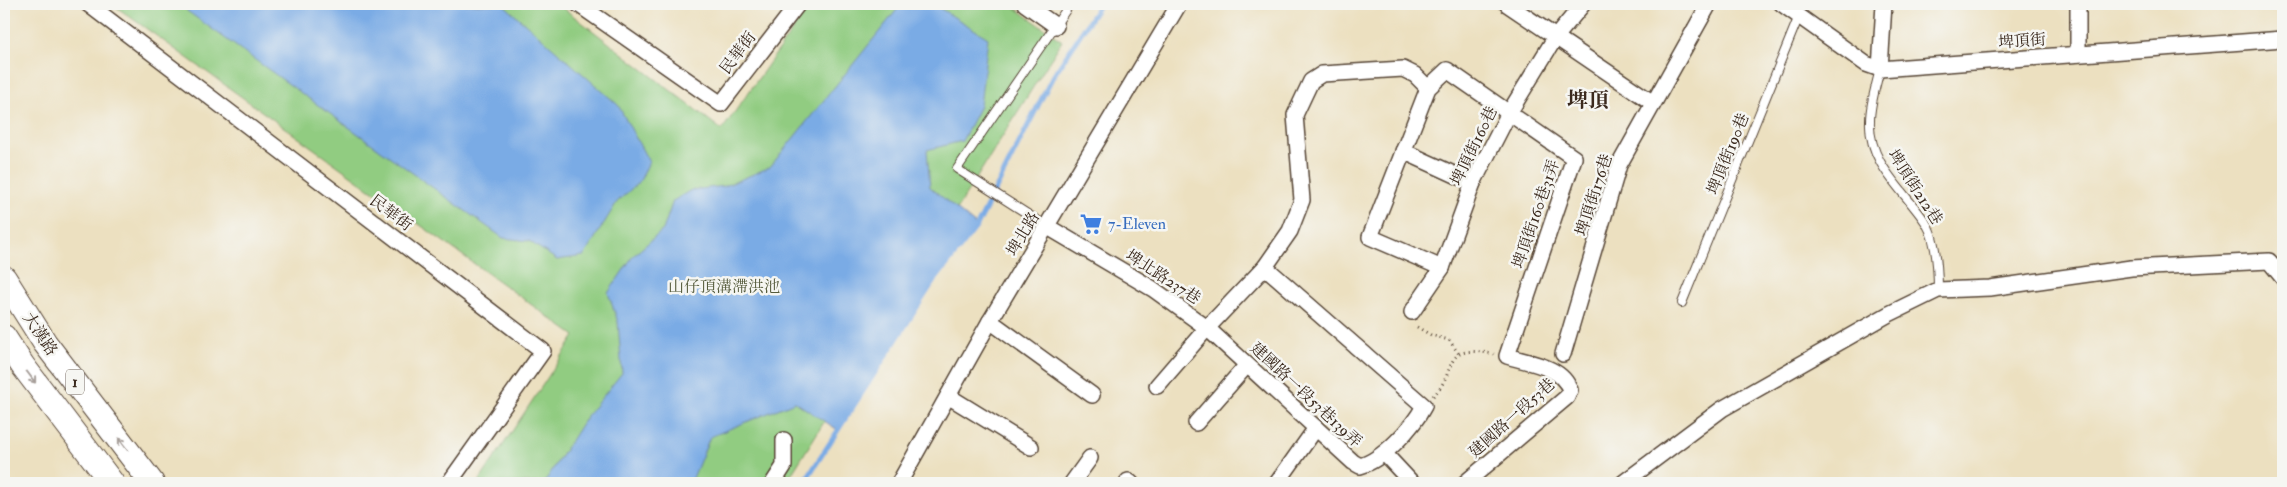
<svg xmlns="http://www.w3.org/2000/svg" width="2287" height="487" viewBox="0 0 2287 487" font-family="'IM FELL Double Pica','Noto Serif TC',serif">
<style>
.green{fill:#91cc81;stroke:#667b50}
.water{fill:#7aabe5;stroke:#5a6a82}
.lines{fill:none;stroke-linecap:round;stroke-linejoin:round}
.stream{stroke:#7aabe5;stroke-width:5}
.lane-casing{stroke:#564536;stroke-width:10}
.street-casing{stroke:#564536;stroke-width:18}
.primary-casing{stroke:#564536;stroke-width:26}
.path{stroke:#564536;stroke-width:3;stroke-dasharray:1 4;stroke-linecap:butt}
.lane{stroke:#fff;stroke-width:8}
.street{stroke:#fff;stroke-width:15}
.primary{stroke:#fff;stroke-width:24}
.oneway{stroke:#a79f9a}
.labels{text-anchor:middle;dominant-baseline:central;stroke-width:5;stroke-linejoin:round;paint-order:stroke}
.shield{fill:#f6f6f2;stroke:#73675e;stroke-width:1}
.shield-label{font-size:15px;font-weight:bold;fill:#3b2a1e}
.street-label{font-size:16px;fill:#3b2a1e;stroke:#f6f6f2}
.shop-label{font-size:16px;fill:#366cbe;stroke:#f6f6f2;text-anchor:start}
.park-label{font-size:16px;fill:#555b3c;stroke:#f6f6f2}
.district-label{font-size:21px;font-weight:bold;fill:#3b2a1e;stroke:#f6f6f2}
</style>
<rect width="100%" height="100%" fill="#f6f6f2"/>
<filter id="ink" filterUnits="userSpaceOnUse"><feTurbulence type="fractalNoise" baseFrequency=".02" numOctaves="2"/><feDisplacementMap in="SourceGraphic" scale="10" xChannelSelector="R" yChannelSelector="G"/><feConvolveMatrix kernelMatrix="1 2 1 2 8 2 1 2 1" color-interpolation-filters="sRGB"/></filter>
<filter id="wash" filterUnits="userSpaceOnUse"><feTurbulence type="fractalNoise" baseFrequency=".0096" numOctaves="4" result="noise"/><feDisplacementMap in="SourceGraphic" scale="20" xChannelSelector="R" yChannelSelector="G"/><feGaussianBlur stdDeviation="1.12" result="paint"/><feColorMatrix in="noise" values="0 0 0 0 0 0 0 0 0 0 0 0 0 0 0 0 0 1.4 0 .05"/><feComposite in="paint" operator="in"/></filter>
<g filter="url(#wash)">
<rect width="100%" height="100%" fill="#ece0c0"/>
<polygon class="green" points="112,4 558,4 722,130 811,4 1010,4 1062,41 786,483 478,483 575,336"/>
<g class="water">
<polygon points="185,4 503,4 618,105 649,162 640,181 617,202 584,256 557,260 529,241 503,238 187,11"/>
<polygon points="910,4 933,4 988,38 980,106 962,141 927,150 930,187 977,226 932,284 838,430 795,402 710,437 691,483 544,483 586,417 622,373 618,322 608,293 633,256 663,230 673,201 691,190 725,186 770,167 900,6"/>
</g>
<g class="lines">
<polyline class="stream" points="804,483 932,284 977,226 1052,78 1100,4"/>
</g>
</g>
<g filter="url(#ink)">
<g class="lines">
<g class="lane-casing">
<g id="lane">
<path d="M 1880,69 C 1876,86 1870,104 1870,121 C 1868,164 1905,191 1926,223 C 1937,241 1938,270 1938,290"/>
<polyline points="1048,227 957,169 1070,4"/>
<polyline points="1682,303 1799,16"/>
</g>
</g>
<g class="street-casing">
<g id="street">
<polyline points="88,4 543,351 449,483"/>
<polyline points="578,4 721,104 798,4"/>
<polyline points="1025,4 1056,26"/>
<polyline points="1507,4 1653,103"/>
<polyline points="1782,4 1866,64 1880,69 2283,39"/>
<polyline points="2078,4 2078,54"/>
<polyline points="1880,69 1884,4"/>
<polyline points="1403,151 1473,183"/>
<path d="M 1048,227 L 1153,289 L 1207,328 L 1353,462 L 1360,466 C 1383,460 1413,427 1424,406 L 1265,267"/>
<path d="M 1442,268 L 1370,237 L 1428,88 L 1447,70 L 1574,158 L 1507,356 C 1529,363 1562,366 1570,390 L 1567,397 L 1465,483"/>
<polyline points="1412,312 1442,268 1473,183 1509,113 1555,38 1583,4"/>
<polyline points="990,321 1092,395"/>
<polyline points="1563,354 1619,165 1709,4"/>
<polyline points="1157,386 1207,328 1265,267 1290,231 1302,200 1295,115 1311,81 1322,74 1403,69 1415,75 1428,88"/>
<polyline points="948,396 1031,447"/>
<polyline points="1196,423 1247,365"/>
<polyline points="1384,453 1412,483"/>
<polyline points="1128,481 1131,483"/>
<polyline points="773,483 784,466 784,440"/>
<polyline points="899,483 990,321 1179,4"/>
<polyline points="1072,483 1090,458"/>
<polyline points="1277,483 1316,428"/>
<polyline points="1623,483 1722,409 1889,314 1938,290 1990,288 2131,268 2269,261 2283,278"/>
</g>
</g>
<g class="primary-casing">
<g id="primary">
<polyline points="4,278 45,343 152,483"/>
<polyline points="4,337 23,366 112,483"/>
</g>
</g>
<g class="path">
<polyline points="1417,327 1431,335 1449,340 1459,354"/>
<path d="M 1433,396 C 1460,370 1438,343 1494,354"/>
</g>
<use href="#lane" class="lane"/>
<use href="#street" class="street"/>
<use href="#primary" class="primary"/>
</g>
<defs><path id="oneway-shaft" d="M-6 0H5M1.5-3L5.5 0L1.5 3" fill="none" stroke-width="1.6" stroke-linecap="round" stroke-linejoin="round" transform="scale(1.25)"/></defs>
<g class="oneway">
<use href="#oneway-shaft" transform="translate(31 377) rotate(53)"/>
<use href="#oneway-shaft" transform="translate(123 444) rotate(-127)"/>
</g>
</g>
<defs>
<g id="supermarket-bare" transform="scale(1.725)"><path d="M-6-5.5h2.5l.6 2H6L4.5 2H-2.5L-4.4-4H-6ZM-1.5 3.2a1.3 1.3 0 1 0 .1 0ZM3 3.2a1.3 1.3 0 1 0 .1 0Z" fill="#3f7fe0" stroke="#f6f6f2" stroke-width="2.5" paint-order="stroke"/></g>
</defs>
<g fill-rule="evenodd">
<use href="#supermarket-bare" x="1091" y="224"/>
</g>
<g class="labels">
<rect class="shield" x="66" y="369.5" width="18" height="25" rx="4"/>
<g class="shield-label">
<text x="75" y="382">1</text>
</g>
<g class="street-label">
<text transform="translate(2022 41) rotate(-4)">埤頂街</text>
<text transform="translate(738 53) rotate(-53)">民華街</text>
<text transform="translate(1474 146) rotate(-64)">埤頂街160巷</text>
<text transform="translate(1728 154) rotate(-68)">埤頂街190巷</text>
<text transform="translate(1915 187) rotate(57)">埤頂街212巷</text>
<text transform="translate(1594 195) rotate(-72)">埤頂街176巷</text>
<text transform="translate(391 213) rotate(37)">民華街</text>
<text transform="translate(1536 214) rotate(-71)">埤頂街160巷31弄</text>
<text transform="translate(1023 234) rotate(-59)">埤北路</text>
<text transform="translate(1163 277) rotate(33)">埤北路237巷</text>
<text transform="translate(40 334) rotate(56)">大漢路</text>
<text transform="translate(1306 395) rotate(43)">建國路一段53巷139弄</text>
<text transform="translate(1512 418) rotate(-42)">建國路一段53巷</text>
</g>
<g class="shop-label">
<text x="1108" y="224">7-Eleven</text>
</g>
<g class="park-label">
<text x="724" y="287">山仔頂溝滯洪池</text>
</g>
<g class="district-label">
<text x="1588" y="100">埤頂</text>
</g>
</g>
<rect width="2287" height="487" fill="none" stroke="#f6f6f2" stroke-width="20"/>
</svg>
